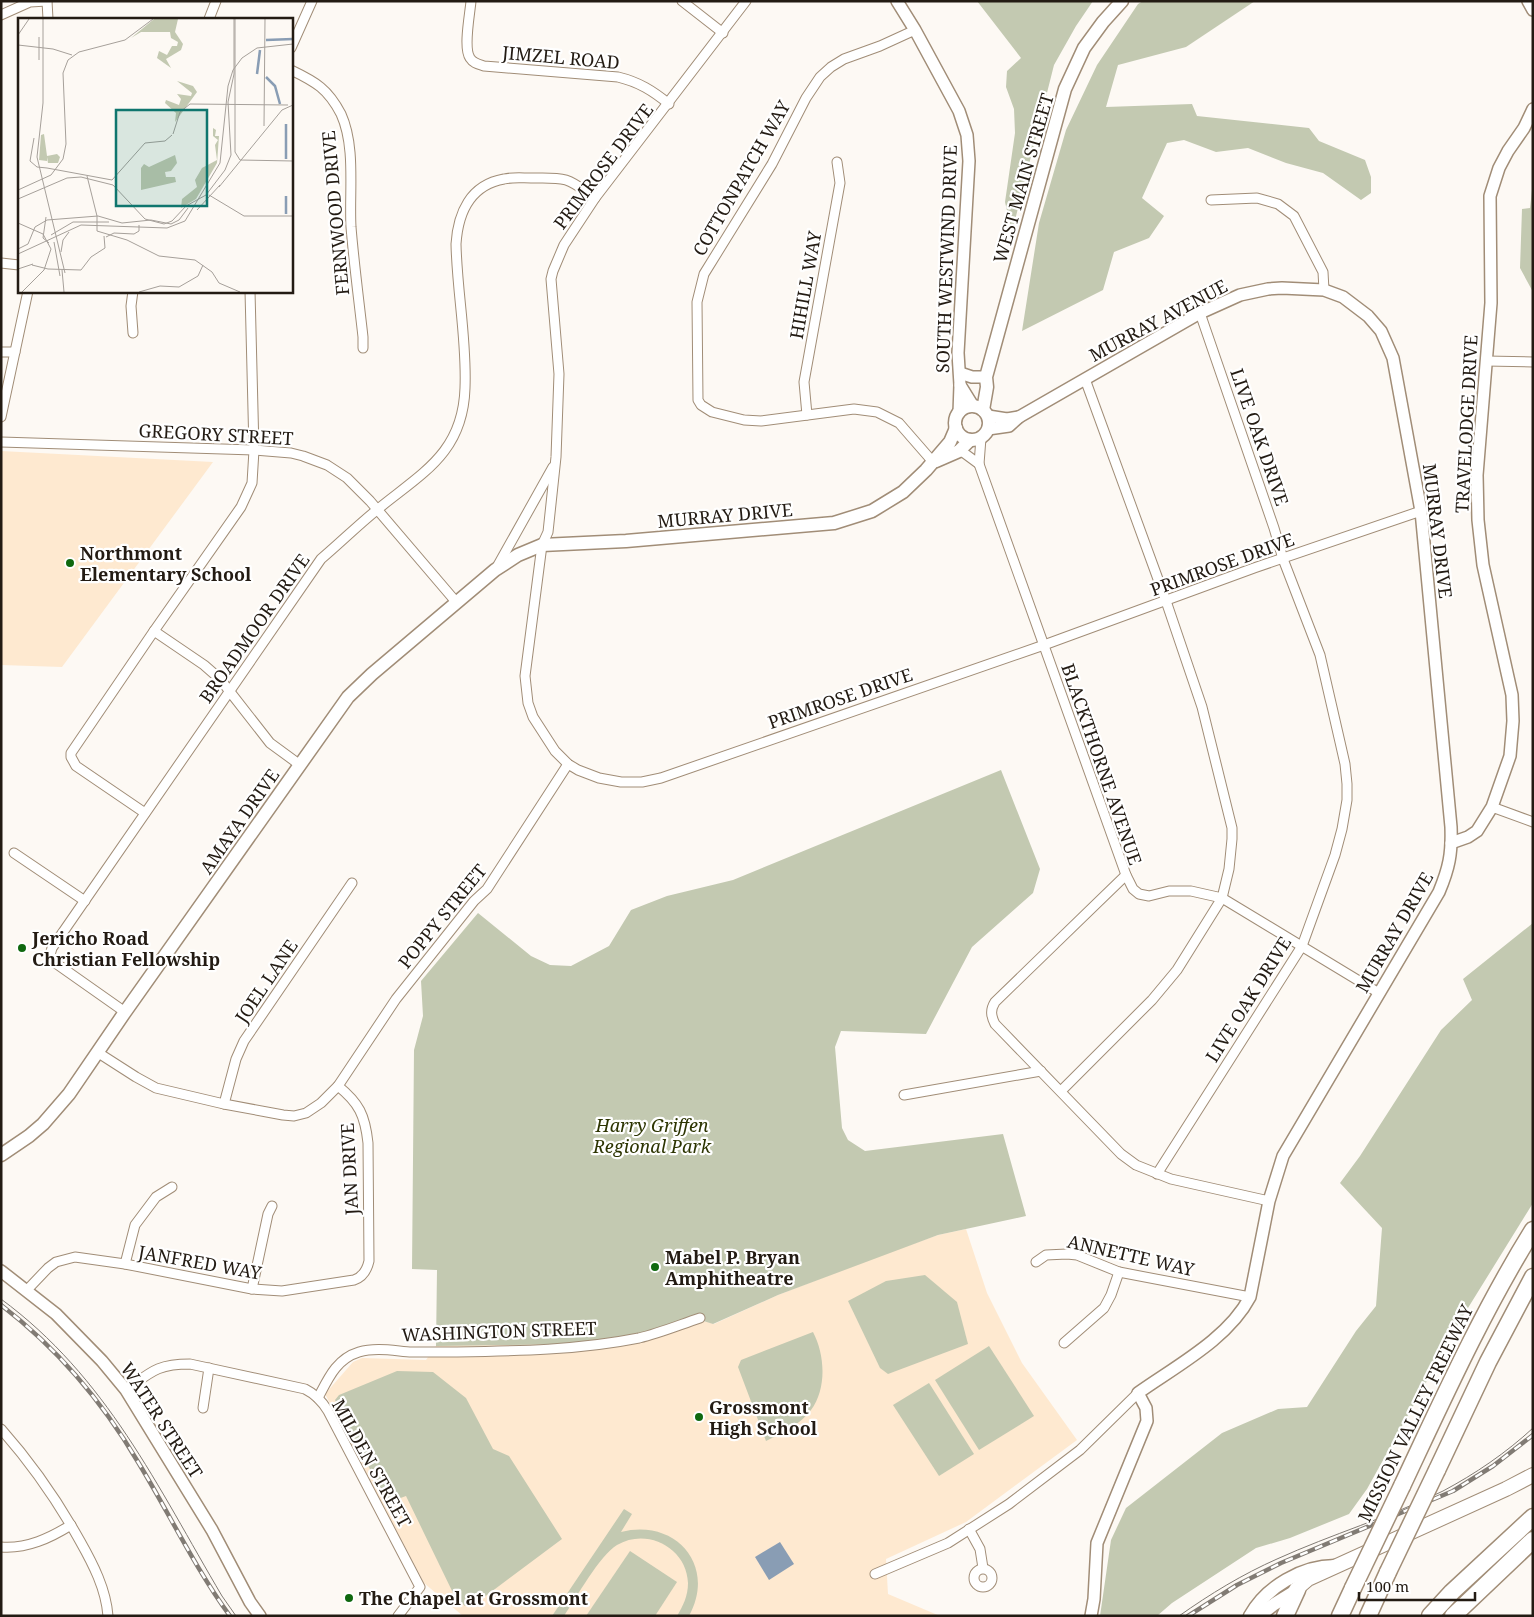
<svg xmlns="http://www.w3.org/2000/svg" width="1534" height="1617" viewBox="0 0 1534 1617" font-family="'Noto Serif',serif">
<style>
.built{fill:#fee9d0}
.green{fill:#c3c9b1}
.water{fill:#899db4}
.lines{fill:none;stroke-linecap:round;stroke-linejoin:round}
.minor-casing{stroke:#a18d77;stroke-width:11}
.tertiary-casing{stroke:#a18d77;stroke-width:14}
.secondary-casing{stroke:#a18d77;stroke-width:15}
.primary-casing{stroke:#a18d77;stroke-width:16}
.motorway-casing{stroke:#a18d77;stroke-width:19}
.minor{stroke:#fff;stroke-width:9}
.tertiary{stroke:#fff;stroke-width:11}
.secondary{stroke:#fff;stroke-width:12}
.primary{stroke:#fff;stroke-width:14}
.motorway{stroke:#fff;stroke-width:16}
.tram{stroke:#817b74;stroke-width:1}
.rail-casing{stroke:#817b74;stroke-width:4.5}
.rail{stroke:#fff;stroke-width:2.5;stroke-dasharray:8;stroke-linecap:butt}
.motorway-bridge-casing{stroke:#a18d77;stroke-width:19;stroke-linecap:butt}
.motorway-bridge{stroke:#fff;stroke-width:16}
.poi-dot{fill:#0f680f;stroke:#fff;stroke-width:2}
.labels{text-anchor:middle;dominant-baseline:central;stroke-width:4.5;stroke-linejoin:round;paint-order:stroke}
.street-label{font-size:18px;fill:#231b13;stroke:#fff}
.poi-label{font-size:18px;font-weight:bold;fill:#231b13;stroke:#fff;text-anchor:start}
.park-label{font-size:18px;font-style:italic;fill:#2c3401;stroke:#fff}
.inset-river{fill:none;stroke:#899db4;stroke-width:2.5}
.inset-road{fill:none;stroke:#a6a09a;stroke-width:1}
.view{fill:#0f766e;fill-opacity:0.15;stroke:#0f766e;stroke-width:2.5}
.inset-edge{fill:none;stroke:#231b13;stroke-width:2.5}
</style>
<rect width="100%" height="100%" fill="#fdf9f4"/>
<g class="built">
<polygon points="1,451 213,462 62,667 1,665"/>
<polygon points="966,1229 987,1293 1022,1363 1077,1440 966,1522 886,1559 888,1594 940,1616 463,1616 424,1583 325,1394 353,1362 362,1358 426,1360 436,1346 694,1318 714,1324 778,1295 884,1254 938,1235"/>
</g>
<g class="green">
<polygon points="977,1 1093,1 1076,26 1054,65 1012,232 1005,202 1015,133 1014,109 1006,87 1007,71 1021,58"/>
<polygon points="1143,1 1255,1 1186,47 1118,65 1106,107 1192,104 1197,116 1309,128 1319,141 1365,160 1371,177 1371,193 1361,200 1323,173 1286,163 1248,148 1216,152 1184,140 1167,143 1142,198 1164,216 1149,238 1114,252 1103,290 1022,331 1039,223 1066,130 1097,65 1138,4"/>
<polygon points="1533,182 1533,292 1520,268 1522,209 1530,208"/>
<polygon points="1001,770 1040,869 1033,893 972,947 926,1034 841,1031 835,1047 842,1128 848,1140 865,1151 1003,1134 1026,1216 938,1235 778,1295 713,1324 694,1318 646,1332 581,1344 436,1346 437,1270 412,1269 414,1050 423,1016 421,981 478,913 531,956 550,965 571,966 609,946 631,910 667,896 733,880"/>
<polygon points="1533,923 1533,1203 1463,1316 1367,1489 1349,1514 1290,1538 1256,1548 1172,1603 1157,1616 1100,1616 1111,1540 1126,1508 1222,1433 1278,1409 1307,1407 1356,1331 1376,1306 1382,1228 1340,1183 1360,1156 1441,1030 1472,1000 1463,979"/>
<polygon points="925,1275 957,1302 968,1344 888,1374 880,1368 848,1301 886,1281"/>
<path d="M 813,1332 C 825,1355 827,1388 811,1410 C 800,1425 782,1433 766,1441 L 738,1367 L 741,1360 Z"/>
<polygon points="989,1346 1034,1416 979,1450 935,1380"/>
<polygon points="397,1371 433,1372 466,1398 493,1449 509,1456 562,1539 475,1604 465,1606 455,1597 406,1496 387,1503 335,1400 339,1395"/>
<polygon points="929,1383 974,1454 939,1476 893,1405"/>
<path d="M 624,1509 L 632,1514 L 621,1532 C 675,1518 717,1565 689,1616 L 677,1616 C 683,1606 688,1596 688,1583 C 687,1548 647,1527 617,1545 C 600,1555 576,1598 564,1616 L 552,1616 Z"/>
<polygon points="630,1551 677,1582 655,1616 586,1616"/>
</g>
<polygon class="water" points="780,1542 794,1564 769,1580 755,1557"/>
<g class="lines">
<g class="minor-casing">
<g id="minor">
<polyline points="47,1 48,19"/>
<path d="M 471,1 C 470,14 463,48 470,58 C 473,63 478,64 484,66 L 618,77 C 639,82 653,91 669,104"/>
<polyline points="682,1 723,33"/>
<polyline points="746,1 595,198 564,245 553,271 551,279 559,374 556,457 548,532 542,545 525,676 528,703 533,717 555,751 568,764 578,770 599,778 621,782 642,782 661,778 1044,645 1254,568 1421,511"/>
<polyline points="1,15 30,2 47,1"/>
<polyline points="209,19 216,1"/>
<polyline points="915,30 880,46 844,59 831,67 820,77 806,98 772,164 704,274 697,302 698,400 701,405 712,412 744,420 761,421 854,409 877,412 899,423 933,462"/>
<polyline points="291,48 312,1"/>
<path d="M 291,70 C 316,82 328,89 341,114 C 356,147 349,192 351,227 C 354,264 359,301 363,337 L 363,348"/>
<polyline points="1211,200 1257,198 1278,204 1294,216 1323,272 1324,290"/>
<polyline points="1,263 19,265"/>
<polyline points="133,333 131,306 133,291"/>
<polyline points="1,352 15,352"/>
<polyline points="1486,361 1533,362"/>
<polyline points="807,415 804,382 840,183 837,162"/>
<polyline points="1,417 28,291"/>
<polyline points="1,442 254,450 291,453 303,456 327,465 347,478 370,501 457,603"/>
<polyline points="960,450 979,464 981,438"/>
<polyline points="979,464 1126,875 1133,889 1139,894 1149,896 1169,891 1191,891 1222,898 1379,993"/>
<polyline points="497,567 553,467"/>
<polyline points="154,631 204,665 220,679 270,743 300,765"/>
<polyline points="1492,807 1533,822"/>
<polyline points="145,813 76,766 71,757 71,753 154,631 241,507 252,483 254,450 250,291"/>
<polyline points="14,853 85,901"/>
<path d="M 1126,875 L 995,1002 C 990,1010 991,1016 995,1024 L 1121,1154 L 1136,1165 L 1171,1179 L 1269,1201"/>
<path d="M 125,1012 L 54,962 L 50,955 L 52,948 L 321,559 C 340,543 358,525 378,509 C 422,473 463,453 465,388 C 467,340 457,292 456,244 C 458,213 470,185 504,179 C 513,177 522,178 531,178 C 543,178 555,177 566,180 C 576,183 586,192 595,198"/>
<polyline points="97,1052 136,1077 156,1088 224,1104 283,1115 294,1116 306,1113 321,1103 338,1086 396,999 474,901 487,889 568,764"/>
<polyline points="1061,1091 1152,1000 1177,970 1222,898 1229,869 1232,839 1232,828 1202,707 1166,601 1085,379"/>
<polyline points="904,1095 1041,1071"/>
<polyline points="224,1104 236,1059 244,1041 352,883"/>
<polyline points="1157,1174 1302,946 1335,855 1342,829 1347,800 1347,784 1345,764 1340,742 1320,655 1283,559 1274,528 1200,313"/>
<polyline points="1036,1262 1046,1255 1067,1254 1077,1255 1119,1272 1250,1297"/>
<polyline points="125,1264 135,1225 156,1197 172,1187"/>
<polyline points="252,1289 268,1214 272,1206"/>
<path d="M 27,1290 L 48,1268 L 56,1262 L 75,1257 L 125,1264 L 252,1289 L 282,1291 L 354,1280 C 363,1277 367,1270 369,1261 L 368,1143 C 365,1115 359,1103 338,1086"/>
<polyline points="1064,1343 1104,1308 1111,1295 1119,1272"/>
<path d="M 126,1390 C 151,1372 157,1364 190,1364 L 305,1389 C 315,1394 322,1401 328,1411 L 420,1587 L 398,1616"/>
<path d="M 318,1398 C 328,1379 336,1359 359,1352 C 376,1347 395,1351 412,1352 C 427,1352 442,1352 457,1352 C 518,1351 579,1350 639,1338 C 660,1333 679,1325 700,1318"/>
<polyline points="203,1408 209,1368"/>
<path d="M 1,1429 C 33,1465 57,1500 80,1541 C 93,1564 106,1589 108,1616"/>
<polyline points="969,1529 980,1549 983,1568"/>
<path d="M 1,1547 C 27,1549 50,1538 71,1525"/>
<circle cx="983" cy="1578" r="9"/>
<polyline points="875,1574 948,1543 1009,1504 1080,1450 1138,1393"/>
</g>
</g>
<g class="tertiary-casing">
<g id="tertiary">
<polyline points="897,1 915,30 959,111 967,135 969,161 958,353 960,385 959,413"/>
<polyline points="1528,1 1533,10"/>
<polyline points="960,373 972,377 986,377"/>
<polyline points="960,385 973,406"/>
<polyline points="988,416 1007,419 1019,417"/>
<path d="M 988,429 L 1009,426 L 1019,417 L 1200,313 L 1240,295 L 1268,289 L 1282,288 L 1324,290 L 1343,297 L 1368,316 L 1381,331 L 1393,358 L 1421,511 L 1451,827 C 1452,854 1449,868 1439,892 L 1283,1156 L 1269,1201 L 1250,1297 C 1228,1339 1176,1366 1138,1393 L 1146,1408 L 1147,1421 L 1097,1543 L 1094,1599 L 1091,1616"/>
<polyline points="1451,843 1468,837 1477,831 1492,807 1510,756 1513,721 1512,695 1483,565 1478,520 1477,475 1491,303 1490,196 1499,168 1508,151 1524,128 1533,109"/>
<polyline points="1,1271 56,1314 102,1361 126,1390 212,1530 250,1602 260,1616"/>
</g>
</g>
<g class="secondary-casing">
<g id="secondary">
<circle cx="972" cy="423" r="17"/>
<polyline points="983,410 987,387 986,377 1065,89 1084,48 1103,22 1122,1"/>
<polyline points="936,461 959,451 970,440"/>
<polyline points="1,1155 29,1136 43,1124 69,1094 125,1012 348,697 372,674 495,570 518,555 542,545 626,541 834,523 872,511 903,492 926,470 950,442 956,428"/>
<path d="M 1250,1616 C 1266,1587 1302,1566 1335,1566"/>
<polyline points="1259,1616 1273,1605 1297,1590"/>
</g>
</g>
<g class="primary-casing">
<polyline id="primary" points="1297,1590 1301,1585 1308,1579 1506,1489 1533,1475"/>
</g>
<g class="motorway-casing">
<g id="motorway">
<polyline points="1437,1470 1488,1362 1533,1277"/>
<path d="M 1402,1486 C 1443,1399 1482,1312 1533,1230"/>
<polyline points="1285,1616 1297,1590"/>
<polyline points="1340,1616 1353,1588"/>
<polyline points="1368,1616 1388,1572"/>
<polyline points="1430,1616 1452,1592 1533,1517"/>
<polyline points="1453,1616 1533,1540"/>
</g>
</g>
<use href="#minor" class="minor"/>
<use href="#tertiary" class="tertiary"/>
<use href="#secondary" class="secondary"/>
<use href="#primary" class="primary"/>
<use href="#motorway" class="motorway"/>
<g class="tram">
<path d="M 1,1299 C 107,1377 157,1486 222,1596 L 236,1616"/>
<path d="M 1179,1616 C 1210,1594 1243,1574 1277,1559 C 1332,1534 1390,1517 1443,1491 C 1475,1474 1506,1453 1533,1428"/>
</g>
<g class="rail-casing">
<g id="rail">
<path d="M 1,1305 C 57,1348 102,1401 138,1462 C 169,1513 195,1568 230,1616"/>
<polyline points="1188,1616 1237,1585 1281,1563 1453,1491 1493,1466 1533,1435"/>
</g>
</g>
<use href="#rail" class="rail"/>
<g class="motorway-bridge-casing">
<g id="motorway-bridge">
<polyline points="1388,1572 1437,1470"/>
<polyline points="1353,1588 1402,1486"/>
</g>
</g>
<use href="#motorway-bridge" class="motorway-bridge"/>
</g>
<g class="poi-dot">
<circle cx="70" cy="563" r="5"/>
<circle cx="22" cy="948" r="5"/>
<circle cx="655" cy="1267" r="5"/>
<circle cx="699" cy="1417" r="5"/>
<circle cx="349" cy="1598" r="5"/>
</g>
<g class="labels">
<g class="street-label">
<text transform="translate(561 57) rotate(5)">JIMZEL ROAD</text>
<text transform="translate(603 166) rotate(-53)">PRIMROSE DRIVE</text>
<text transform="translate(741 178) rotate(-60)">COTTONPATCH WAY</text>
<text transform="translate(1023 178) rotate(-74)">WEST MAIN STREET</text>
<text transform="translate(335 213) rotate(-95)">FERNWOOD DRIVE</text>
<text transform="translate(946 259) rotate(-88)">SOUTH WESTWIND DRIVE</text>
<text transform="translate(805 285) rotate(-80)">HIHILL WAY</text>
<text transform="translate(1158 320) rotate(-28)">MURRAY AVENUE</text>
<text transform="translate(1466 424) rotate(-87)">TRAVELODGE DRIVE</text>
<text transform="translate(216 434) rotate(3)">GREGORY STREET</text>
<text transform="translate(1260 437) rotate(71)">LIVE OAK DRIVE</text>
<text transform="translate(725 515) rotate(-5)">MURRAY DRIVE</text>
<text transform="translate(1438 531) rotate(83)">MURRAY DRIVE</text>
<text transform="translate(1222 564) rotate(-20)">PRIMROSE DRIVE</text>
<text transform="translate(254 628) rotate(-55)">BROADMOOR DRIVE</text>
<text transform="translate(840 698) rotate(-19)">PRIMROSE DRIVE</text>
<text transform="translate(1102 764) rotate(71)">BLACKTHORNE AVENUE</text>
<text transform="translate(239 821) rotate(-55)">AMAYA DRIVE</text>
<text transform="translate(442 916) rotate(-51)">POPPY STREET</text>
<text transform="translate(1394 932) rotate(-60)">MURRAY DRIVE</text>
<text transform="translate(266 981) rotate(-56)">JOEL LANE</text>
<text transform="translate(1248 999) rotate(-58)">LIVE OAK DRIVE</text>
<text transform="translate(349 1169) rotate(-93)">JAN DRIVE</text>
<text transform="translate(1131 1255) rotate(13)">ANNETTE WAY</text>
<text transform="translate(200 1262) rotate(10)">JANFRED WAY</text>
<text transform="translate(499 1331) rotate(-2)">WASHINGTON STREET</text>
<text transform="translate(1415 1413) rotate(-64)">MISSION VALLEY FREEWAY</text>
<text transform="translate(162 1420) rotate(57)">WATER STREET</text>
<text transform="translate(372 1463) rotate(61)">MILDEN STREET</text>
</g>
<g class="poi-label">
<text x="80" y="553">Northmont<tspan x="80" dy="21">Elementary School</tspan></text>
<text x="32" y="938">Jericho Road<tspan x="32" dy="21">Christian Fellowship</tspan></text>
<text x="665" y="1257">Mabel P. Bryan<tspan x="665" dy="21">Amphitheatre</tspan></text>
<text x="709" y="1407">Grossmont<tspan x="709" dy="21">High School</tspan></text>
<text x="359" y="1598">The Chapel at Grossmont</text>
</g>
<g class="park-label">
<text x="652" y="1125">Harry Griffen<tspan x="652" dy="21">Regional Park</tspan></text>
</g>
</g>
<g transform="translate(18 18)">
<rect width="275" height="275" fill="#fdf9f4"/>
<path d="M 136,1 L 160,1 L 157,14 L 165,26 L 163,32 L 148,41 L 153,50 L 139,40 L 141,33 L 149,37 L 154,28 L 159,28 L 160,24 L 153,20 L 152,14 L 123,14 L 113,20 ZM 159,63 L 175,68 L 179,74 L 157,104 L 158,95 L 147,85 L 148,82 L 161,87 L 163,81 L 159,76 L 173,78 L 174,75 ZM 195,110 L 198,112 L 197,118 L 201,118 L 199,145 L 178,181 L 163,190 L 164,181 L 179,169 L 177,162 L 184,150 L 199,142 L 197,127 L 200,122 L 195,118 ZM 26,116 L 29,138 L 39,136 L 42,139 L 40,145 L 30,145 L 29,139 L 29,143 L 21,142 L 23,117 ZM 157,137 L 159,145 L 153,153 L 147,154 L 148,159 L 157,159 L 158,164 L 123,172 L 123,150 L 126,146 L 131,149 Z" fill="#c3c9b1"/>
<path class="inset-river" d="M 248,22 L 275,21M 239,56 L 242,32M 248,59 L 257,68 L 262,86M 268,141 L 268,106M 268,178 L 268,196"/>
<path class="inset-road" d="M 25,1 L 25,85 L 19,139 L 47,255M 217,1 L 217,134 L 222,142M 0,17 L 11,1M 21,19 L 21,42M 0,27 L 35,31 L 54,37M 246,108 L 247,1M 155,116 L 162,94 L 172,86 L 270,87M 16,120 L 12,143 L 19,149 L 29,150M 222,142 L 275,143M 29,150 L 94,162 L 127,125 L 147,123 L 154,117M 69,158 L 79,198 L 79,213 L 109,222 L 141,238 L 177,242 L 194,254 L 201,265 L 222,274M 201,169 L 264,92 L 275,87M 0,172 L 33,157 L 45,141 L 48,126 L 45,55 L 50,42 L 61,34 L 107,22 L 135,1M 191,177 L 226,198 L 275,198M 0,181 L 49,160 L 63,159 L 95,167 L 127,201 L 146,206 L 154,203 L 168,188 L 188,177 L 207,152 L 213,137 L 210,84 L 216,56 L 216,1M 179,192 L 202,167M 28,199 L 25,220 L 31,225M 0,205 L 25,216 L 33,231 L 26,252 L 4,274M 33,217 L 55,204 L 91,204M 88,219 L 96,215 L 116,216 L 121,213 L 121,207M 36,224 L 42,258M 0,231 L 10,226 L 17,209 L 29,202 L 80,198 L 104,205 L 133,202 L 153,206 L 161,202 L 170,190M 43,234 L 45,222 L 51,214M 0,236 L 63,207 L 149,210 L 167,203 L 202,145 L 210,68 L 215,52 L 224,40 L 239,30 L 275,26M 14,247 L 30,251 L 63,252 L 73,239 L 87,230 L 86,218M 0,251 L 15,246M 44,252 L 46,274M 121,274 L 142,268 L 161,269 L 180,258 L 185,247"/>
<path class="view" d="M 98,92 L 189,92 L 189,188 L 98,188 Z"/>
<rect width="275" height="275" class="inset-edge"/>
</g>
<rect width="1534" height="1617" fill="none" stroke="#231b13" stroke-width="5"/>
<path d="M1359 1592v8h116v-8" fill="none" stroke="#231b13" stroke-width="2.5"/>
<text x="1366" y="1592" font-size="15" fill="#231b13" stroke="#ffffff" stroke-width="4" paint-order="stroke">100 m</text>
</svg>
